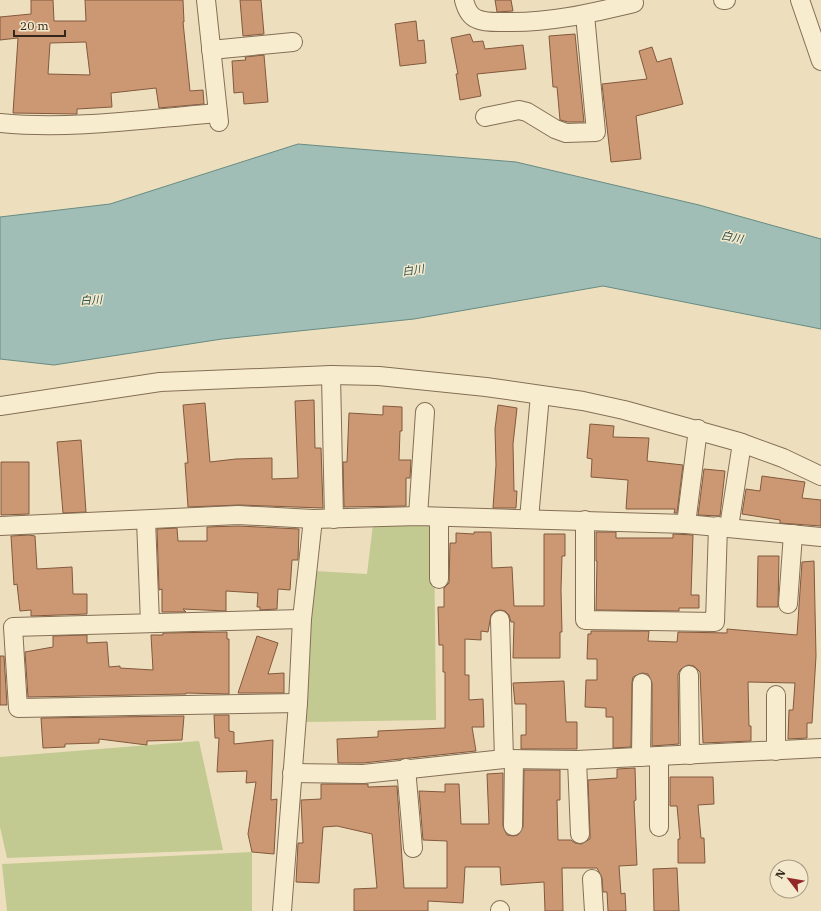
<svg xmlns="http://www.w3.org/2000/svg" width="821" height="911" viewBox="0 0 821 911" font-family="'IBM Plex Serif','Noto Sans JP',serif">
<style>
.green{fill:#c3ca91}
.water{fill:#a0beb5;stroke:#688b83}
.building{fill:#cb9873;stroke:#83593d;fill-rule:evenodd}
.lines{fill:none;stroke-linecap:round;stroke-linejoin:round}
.street-casing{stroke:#846f56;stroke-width:20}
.street{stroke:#f8eccf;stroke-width:18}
.labels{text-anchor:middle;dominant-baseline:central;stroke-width:3;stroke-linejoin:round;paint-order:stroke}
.water-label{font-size:11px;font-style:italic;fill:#2a5351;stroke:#f4e9cc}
</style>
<rect width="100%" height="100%" fill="#eddfbd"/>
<g class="green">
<polygon points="373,524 434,525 436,720 306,722 307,645 315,571 367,574"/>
<polygon points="199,741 223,850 7,858 0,827 0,757"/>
<polygon points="252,852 252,911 7,911 2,864"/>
</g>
<polygon class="water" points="298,144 516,162 699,205 821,239 821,329 603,286 414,319 222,339 54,365 0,359 0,217 110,204"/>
<g class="building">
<path d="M 31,0 L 53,0 L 54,21 L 86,21 L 85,0 L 183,0 L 184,22 L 183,22 L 190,91 L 203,90 L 204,104 L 159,108 L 156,88 L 111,93 L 112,107 L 77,109 L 77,114 L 13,113 L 18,38 L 0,40 L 0,17 L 31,14 ZM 86,42 L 90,75 L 48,74 L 50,43 Z"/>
<polygon points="240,0 261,0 264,34 243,36"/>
<polygon points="495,0 511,0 513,11 497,12"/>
<polygon points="416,21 418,41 424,40 426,63 400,66 395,24"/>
<polygon points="470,34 473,42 483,41 485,49 523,45 526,69 477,74 481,96 460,100 456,74 458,74 451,38"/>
<polygon points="575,34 584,122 568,122 560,120 557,87 553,87 549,36"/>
<polygon points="652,47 657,62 671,58 683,104 636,116 641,159 611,162 602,84 647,79 639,51"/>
<polygon points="264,55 268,102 244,104 243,92 234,93 232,61 246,60 245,57"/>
<polygon points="314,400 315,448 321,448 323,508 239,505 188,507 185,463 188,463 183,405 205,403 210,462 236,459 272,458 272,479 298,478 295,401"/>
<polygon points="498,405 517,408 513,444 514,491 517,491 516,508 493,508 496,465 495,429"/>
<polygon points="383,406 402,407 402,431 400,431 399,460 411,460 410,478 406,478 406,506 344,507 343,462 347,462 349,413 383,415"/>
<polygon points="590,424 614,426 613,437 649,438 647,461 683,465 677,513 674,513 675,509 626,509 628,480 591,477 592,459 587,458"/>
<polygon points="81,440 86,512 63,513 57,442"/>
<polygon points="1,462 29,462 29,514 1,515"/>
<polygon points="704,469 725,471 720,516 698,515"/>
<polygon points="762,476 805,482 802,498 821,500 821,526 780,523 780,520 742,514 746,489 760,491"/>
<polygon points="238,526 299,529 298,560 292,560 290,590 278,589 277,609 260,610 260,607 257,607 258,593 226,591 226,611 183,609 186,612 162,612 162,589 159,590 157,529 177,528 178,541 207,541 207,527"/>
<polygon points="474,532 491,532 492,568 512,567 514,606 544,606 544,534 565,534 565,556 562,556 561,590 562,632 560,632 560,658 513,658 514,622 511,622 509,615 505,611 500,610 495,611 491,615 488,632 481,631 481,640 465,639 465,675 469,675 469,700 483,699 484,727 472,727 476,751 363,763 338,763 337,739 378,737 378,731 445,728 445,672 443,672 443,645 439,645 438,607 444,607 444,588 449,583 450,543 456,543 456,533 474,534"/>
<polygon points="596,532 616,532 616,538 673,538 673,534 693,535 691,595 699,595 699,608 679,608 679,611 596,610 597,561 596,561"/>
<polygon points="29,535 35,536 37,569 72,567 73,594 87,594 87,614 31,616 31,610 20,611 17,584 14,585 11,536"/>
<polygon points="758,556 779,556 778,607 757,607"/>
<polygon points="814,561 816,656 812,723 807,723 807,738 788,739 789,710 793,710 795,683 748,682 749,726 751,726 751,741 703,743 700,672 694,666 688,665 680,670 678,675 679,744 652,746 652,683 648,674 642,673 633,677 632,683 631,747 613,748 613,717 606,717 606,708 585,707 586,680 597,680 597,659 587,659 588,634 591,634 591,631 649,631 648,641 677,642 678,632 727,633 727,629 797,635 802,562"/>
<polygon points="227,632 227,639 229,639 229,694 186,693 186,694 28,697 25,652 53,647 53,636 87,635 87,643 107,642 109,667 120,666 120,668 153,670 151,635 163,635 163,633"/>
<polygon points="257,636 278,643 268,674 284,673 284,693 238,693"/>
<polygon points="0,656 4,656 7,705 0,705"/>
<polygon points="564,681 566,722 577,722 577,749 521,749 521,735 526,735 526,704 515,704 513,683"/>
<polygon points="214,715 229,715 229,731 234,732 234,744 273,740 271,800 277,799 274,854 252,852 248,834 256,782 246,783 247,771 217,772 219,738 215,738"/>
<polygon points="184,716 182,740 147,741 147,745 99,739 99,743 65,744 65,747 43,748 41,718"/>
<polygon points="635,768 636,800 634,801 637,865 619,866 621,894 625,893 626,911 608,911 607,892 603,892 602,878 597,868 562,868 563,911 545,911 544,882 501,885 500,867 465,867 463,903 428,901 428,911 354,911 354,889 377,888 372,834 337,826 323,827 319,883 296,882 298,843 303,843 301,800 321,799 321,784 368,784 368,787 397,786 404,888 447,888 447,841 423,840 419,791 445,792 445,784 459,784 461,824 489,824 487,774 503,773 503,826 507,835 513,836 518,835 523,827 524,770 560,770 560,800 557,800 558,840 571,840 575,843 581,844 590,839 590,834 588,780 617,778 617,769"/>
<polygon points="670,777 713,777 714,804 698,805 701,838 704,838 705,863 678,863 678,839 680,839 677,806 670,806"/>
<polygon points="677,868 679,911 654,911 653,869"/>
</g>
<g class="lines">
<g class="street-casing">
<g id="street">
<polyline points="206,0 219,122"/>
<path d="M 464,0 C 466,8 469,16 477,19 C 486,23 497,22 507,22 C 551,23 591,13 634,3"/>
<polyline points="723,0 726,0"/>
<polyline points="800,0 821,61"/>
<polyline points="211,50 293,42"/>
<polyline points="485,117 519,110 527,112 555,129 566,133 596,132 585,15"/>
<path d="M 0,123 C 72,130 145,119 218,113"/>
<polyline points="331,375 334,519"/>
<polyline points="0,406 160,382 331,375 379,376 486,387 583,401 624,410 739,442 783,458 821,476"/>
<polyline points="418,516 425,412"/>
<polyline points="439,517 439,579"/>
<polyline points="529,519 540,395"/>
<polyline points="146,520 150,623"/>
<polyline points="585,520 585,620 715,622 718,526"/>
<polyline points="686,524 698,429"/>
<polyline points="0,526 238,515 313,519 418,516 686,524 821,537"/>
<polyline points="729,527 742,443"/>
<polyline points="788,604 793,534"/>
<polyline points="500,620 504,759"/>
<polyline points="689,675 690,755"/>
<polyline points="298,703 18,708 13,627 302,619"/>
<polyline points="776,751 776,695"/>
<polyline points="659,756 659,827"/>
<polyline points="641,757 642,683"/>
<polyline points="577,760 580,834"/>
<polyline points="406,768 413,848"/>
<polyline points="292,773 363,774 504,759 577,760 821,748"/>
<polyline points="513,826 514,760"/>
<polyline points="592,879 594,911"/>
<polyline points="500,910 500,911"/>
<polyline points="282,911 298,703 302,619 313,519"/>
</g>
</g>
<use href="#street" class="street"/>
</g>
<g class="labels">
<g class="water-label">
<text transform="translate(732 237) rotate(11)">白川</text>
<text transform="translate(413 270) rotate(-8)">白川</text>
<text transform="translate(91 300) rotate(-3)">白川</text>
</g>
</g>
<g transform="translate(789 879) rotate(301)"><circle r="19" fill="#f4e9cc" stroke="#a79b85"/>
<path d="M0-3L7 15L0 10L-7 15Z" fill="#922827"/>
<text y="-6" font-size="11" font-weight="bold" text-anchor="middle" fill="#33271b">N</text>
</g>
<path d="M14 30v6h51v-6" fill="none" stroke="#33271b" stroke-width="2"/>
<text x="20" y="30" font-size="12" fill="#33271b" stroke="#f4e9cc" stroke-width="3" paint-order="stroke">20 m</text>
</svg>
